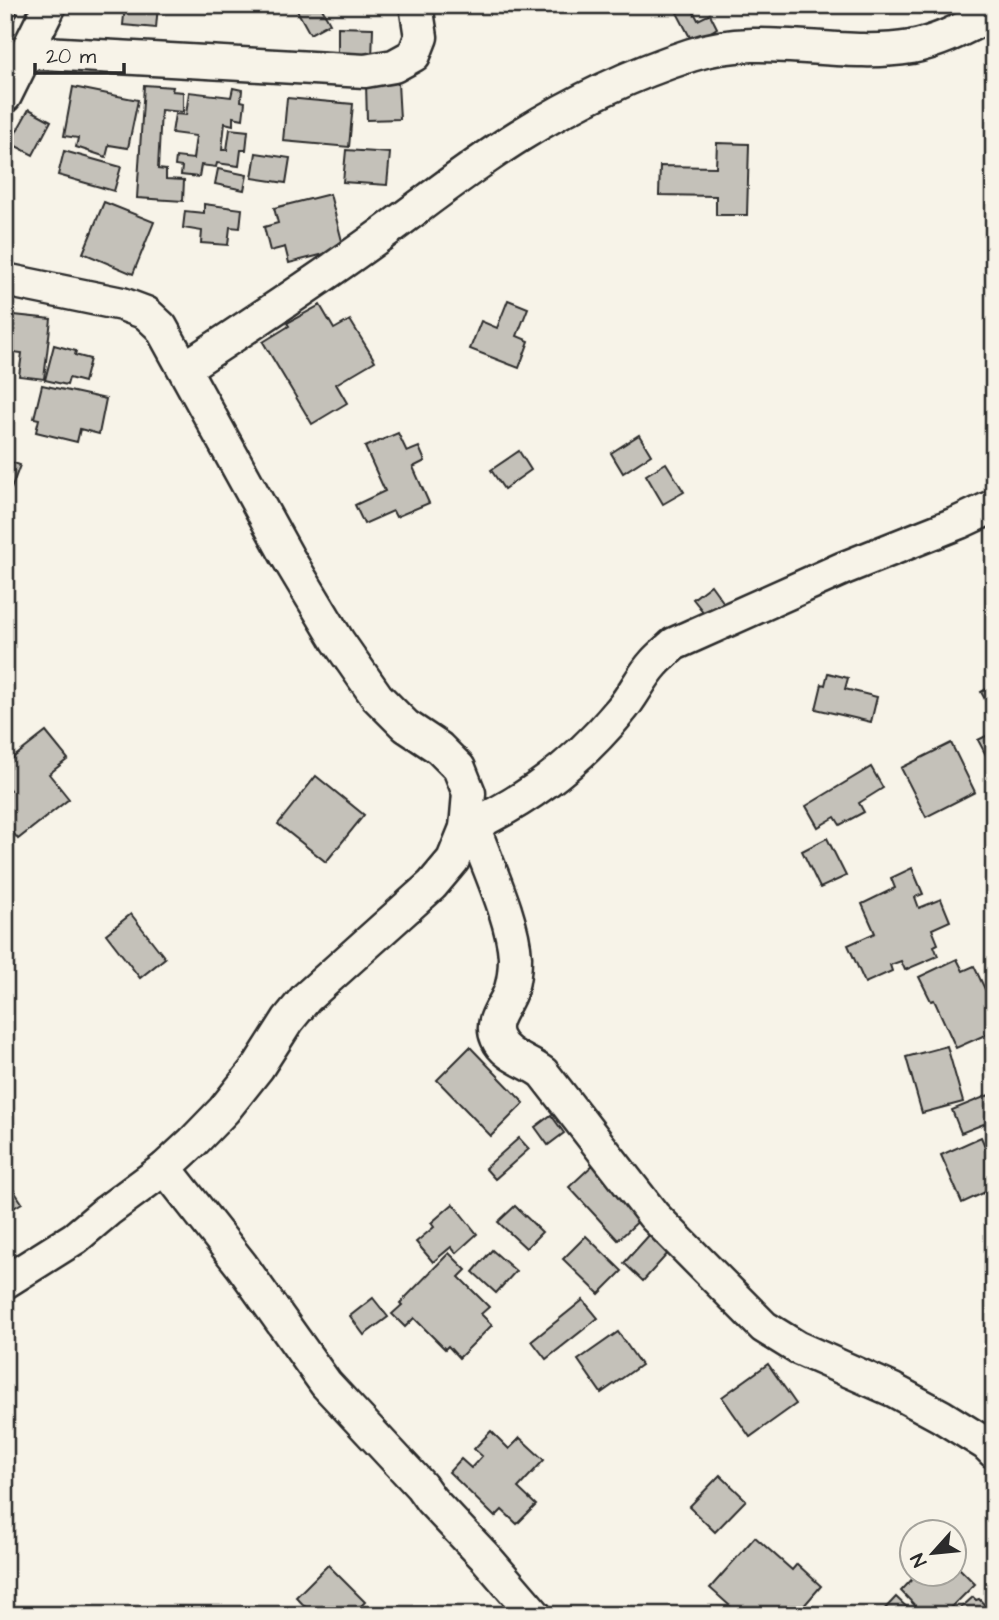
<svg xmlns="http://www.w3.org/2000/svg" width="999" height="1620" viewBox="0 0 999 1620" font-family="'Architects Daughter',sans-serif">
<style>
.building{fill:#c4c1b9;stroke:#2b2b2b;stroke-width:2}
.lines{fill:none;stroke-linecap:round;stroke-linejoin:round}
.minor-casing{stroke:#2b2b2b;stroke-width:37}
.minor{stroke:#f7f3e8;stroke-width:32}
</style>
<rect width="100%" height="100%" fill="#f7f3e8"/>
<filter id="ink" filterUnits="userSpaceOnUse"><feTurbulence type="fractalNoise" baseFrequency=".0143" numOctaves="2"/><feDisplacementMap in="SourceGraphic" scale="14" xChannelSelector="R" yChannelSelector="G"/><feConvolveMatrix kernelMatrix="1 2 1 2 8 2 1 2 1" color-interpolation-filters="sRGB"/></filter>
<g filter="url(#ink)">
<g class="building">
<polygon points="5,5 18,14 8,28 5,26"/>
<polygon points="125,5 158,5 156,28 123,25"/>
<polygon points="294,5 320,5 330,23 310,34"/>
<polygon points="678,5 690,5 698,20 710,14 717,28 693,43 674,7"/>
<polygon points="338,27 373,28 372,60 338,60"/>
<polygon points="398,83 400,119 367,120 366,84"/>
<polygon points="144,85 173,87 172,91 183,92 183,112 161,110 158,169 166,170 166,179 184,180 183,201 137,198"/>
<polygon points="73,87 138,100 128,148 109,145 106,157 76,147 78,138 64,136"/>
<polygon points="233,88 242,90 241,101 245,102 243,119 233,117 233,125 225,123 222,150 227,150 230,129 248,131 246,150 241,150 239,166 217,163 216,167 201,165 199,177 181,175 182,167 175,166 176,157 193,159 196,136 172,133 175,114 186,115 189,92 231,97"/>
<polygon points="287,98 353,104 349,147 283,141"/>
<polygon points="29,109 51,121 33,155 10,143"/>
<polygon points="717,143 749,144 747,215 716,215 716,196 659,195 660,166 716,167"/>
<polygon points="346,150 390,153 387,185 343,182"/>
<polygon points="64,151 121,167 114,191 58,175"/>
<polygon points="256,153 290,158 286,183 252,178"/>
<polygon points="218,169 247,175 244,190 215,184"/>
<polygon points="330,194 344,249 289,263 285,247 270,251 264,227 278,223 274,208"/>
<polygon points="104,202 154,222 133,274 83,253"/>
<polygon points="204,204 242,209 240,228 230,227 228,245 201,243 202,231 183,228 185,211 204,213"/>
<polygon points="508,300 528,308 517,336 529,341 519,368 470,349 481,321 497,328"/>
<polygon points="320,305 334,329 350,320 375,361 336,384 347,403 312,424 263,342 289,326 287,323"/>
<polygon points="5,314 51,319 44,379 19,376 22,353 5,351"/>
<polygon points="54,345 76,351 75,355 90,359 84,382 69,378 67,385 45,380"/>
<polygon points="42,385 106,399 99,434 80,429 77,442 36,432 39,419 34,418"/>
<polygon points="398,433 407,452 419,447 425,461 413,467 429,503 396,517 393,511 364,524 355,505 385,491 365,447"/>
<polygon points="639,435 651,455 623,473 611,453"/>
<polygon points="519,451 531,470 504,489 491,470"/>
<polygon points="5,460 20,465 11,489 5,486"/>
<polygon points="666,463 684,492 663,504 646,475"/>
<polygon points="711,585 729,610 712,623 693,599"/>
<polygon points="828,673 848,678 845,689 877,697 871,722 816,709 822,684 825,685"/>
<polygon points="994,685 994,716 981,692"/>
<polygon points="46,732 68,759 49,774 69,799 18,839 5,823 5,793 10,790 5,784 5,764"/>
<polygon points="994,732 994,756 988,759 978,740"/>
<polygon points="951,743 975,792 926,817 901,768"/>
<polygon points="871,767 883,788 859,803 864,812 840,825 835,817 818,827 806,806"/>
<polygon points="316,776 364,815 326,862 278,824"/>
<polygon points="827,838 846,876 820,888 802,851"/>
<polygon points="912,868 923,894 915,897 919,908 941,899 950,921 932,929 938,944 934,946 938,956 905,970 901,961 890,965 892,971 865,983 848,945 875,933 862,904 895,888 891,878"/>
<polygon points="131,914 165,958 140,978 106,934"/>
<polygon points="957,959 963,971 974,966 994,1008 994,1031 956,1048 934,1000 931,1001 919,977"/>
<polygon points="947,1046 963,1102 922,1113 906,1057"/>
<polygon points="470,1047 524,1103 491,1136 437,1080"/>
<polygon points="994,1093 994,1120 961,1133 952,1110"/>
<polygon points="551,1115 564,1133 548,1145 535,1127"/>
<polygon points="981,1137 994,1167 994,1188 962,1203 941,1155"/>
<polygon points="519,1138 529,1149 495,1179 485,1168"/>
<polygon points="595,1163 644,1216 618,1240 569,1187"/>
<polygon points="5,1177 22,1203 5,1213"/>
<polygon points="453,1204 477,1234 456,1253 451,1247 433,1262 416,1242 434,1227 431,1223"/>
<polygon points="515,1206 542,1232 526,1248 498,1222"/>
<polygon points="651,1233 670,1251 643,1281 624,1263"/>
<polygon points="586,1236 622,1271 599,1294 563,1259"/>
<polygon points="492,1250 516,1271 496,1293 473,1272"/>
<polygon points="449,1253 466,1270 459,1277 489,1307 481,1314 492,1325 459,1358 448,1346 445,1349 414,1318 405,1327 392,1314 402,1305 400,1303"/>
<polygon points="373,1298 388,1317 364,1335 350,1316"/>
<polygon points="583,1300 598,1318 546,1359 532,1341"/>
<polygon points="618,1332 641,1365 601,1393 578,1360"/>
<polygon points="768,1364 796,1404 750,1437 722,1397"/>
<polygon points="491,1431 509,1449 520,1438 544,1460 518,1488 536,1505 517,1524 502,1510 495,1517 449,1472 461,1459 471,1468 482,1456 474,1449"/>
<polygon points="720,1475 746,1500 715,1532 689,1507"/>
<polygon points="755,1537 792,1570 797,1564 821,1586 796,1615 740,1615 710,1588"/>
<polygon points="954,1563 975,1584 944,1615 924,1615 901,1591 917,1574 954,1574"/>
<polygon points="328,1565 365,1602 352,1615 313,1615 296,1597"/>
<polygon points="896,1597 915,1615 879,1615"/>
<polygon points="973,1597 976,1600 979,1599 994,1615 953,1615"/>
</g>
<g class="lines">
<g class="minor-casing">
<g id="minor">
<polyline points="27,52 365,71 394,66 414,55 421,37 416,5"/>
<polyline points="5,96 50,5"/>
<polyline points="5,280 122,304 146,313 161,327 287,556 338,641 377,697 406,726 439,748 459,768 469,793 466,828 453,860 432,885 306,998 288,1020 258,1067 224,1110 193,1142 165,1168 107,1211 75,1238 5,1282"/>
<path d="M 185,368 C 251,324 318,281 382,234 C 427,201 471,166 519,136 C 572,103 632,74 691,55 C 762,31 838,59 911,47 C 942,41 966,27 994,13"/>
<path d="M 473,825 C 486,863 513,918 515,957 C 515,968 514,979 511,989 C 506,1006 489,1020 497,1038 C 505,1057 528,1061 543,1073 L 654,1216 L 764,1327 L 798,1348 L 893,1390 L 941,1416 L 986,1444 L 994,1452"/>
<path d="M 466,828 C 526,802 578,762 620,711 C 633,696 641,677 654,663 C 660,656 668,650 674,644 L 844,568 L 960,522 L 994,506"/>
<polyline points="165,1168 242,1266 326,1384 421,1486 431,1500 486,1558 535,1615"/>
</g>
</g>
<use href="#minor" class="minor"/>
</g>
</g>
<rect width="999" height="1620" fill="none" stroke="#f7f3e8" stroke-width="28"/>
<rect x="14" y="14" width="971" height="1592" fill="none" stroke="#2b2b2b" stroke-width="2.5" filter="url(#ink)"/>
<g transform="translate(933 1553) rotate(243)"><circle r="33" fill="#f7f3e8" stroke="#a5a39c" stroke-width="2"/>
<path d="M0-5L12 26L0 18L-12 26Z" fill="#2b2b2b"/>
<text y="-10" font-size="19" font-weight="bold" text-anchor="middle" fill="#2b2b2b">N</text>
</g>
<path d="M35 63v10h89v-10" fill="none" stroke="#2b2b2b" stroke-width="3.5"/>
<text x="46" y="63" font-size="21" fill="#2b2b2b" stroke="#f7f3e8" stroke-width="5" paint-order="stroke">20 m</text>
</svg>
